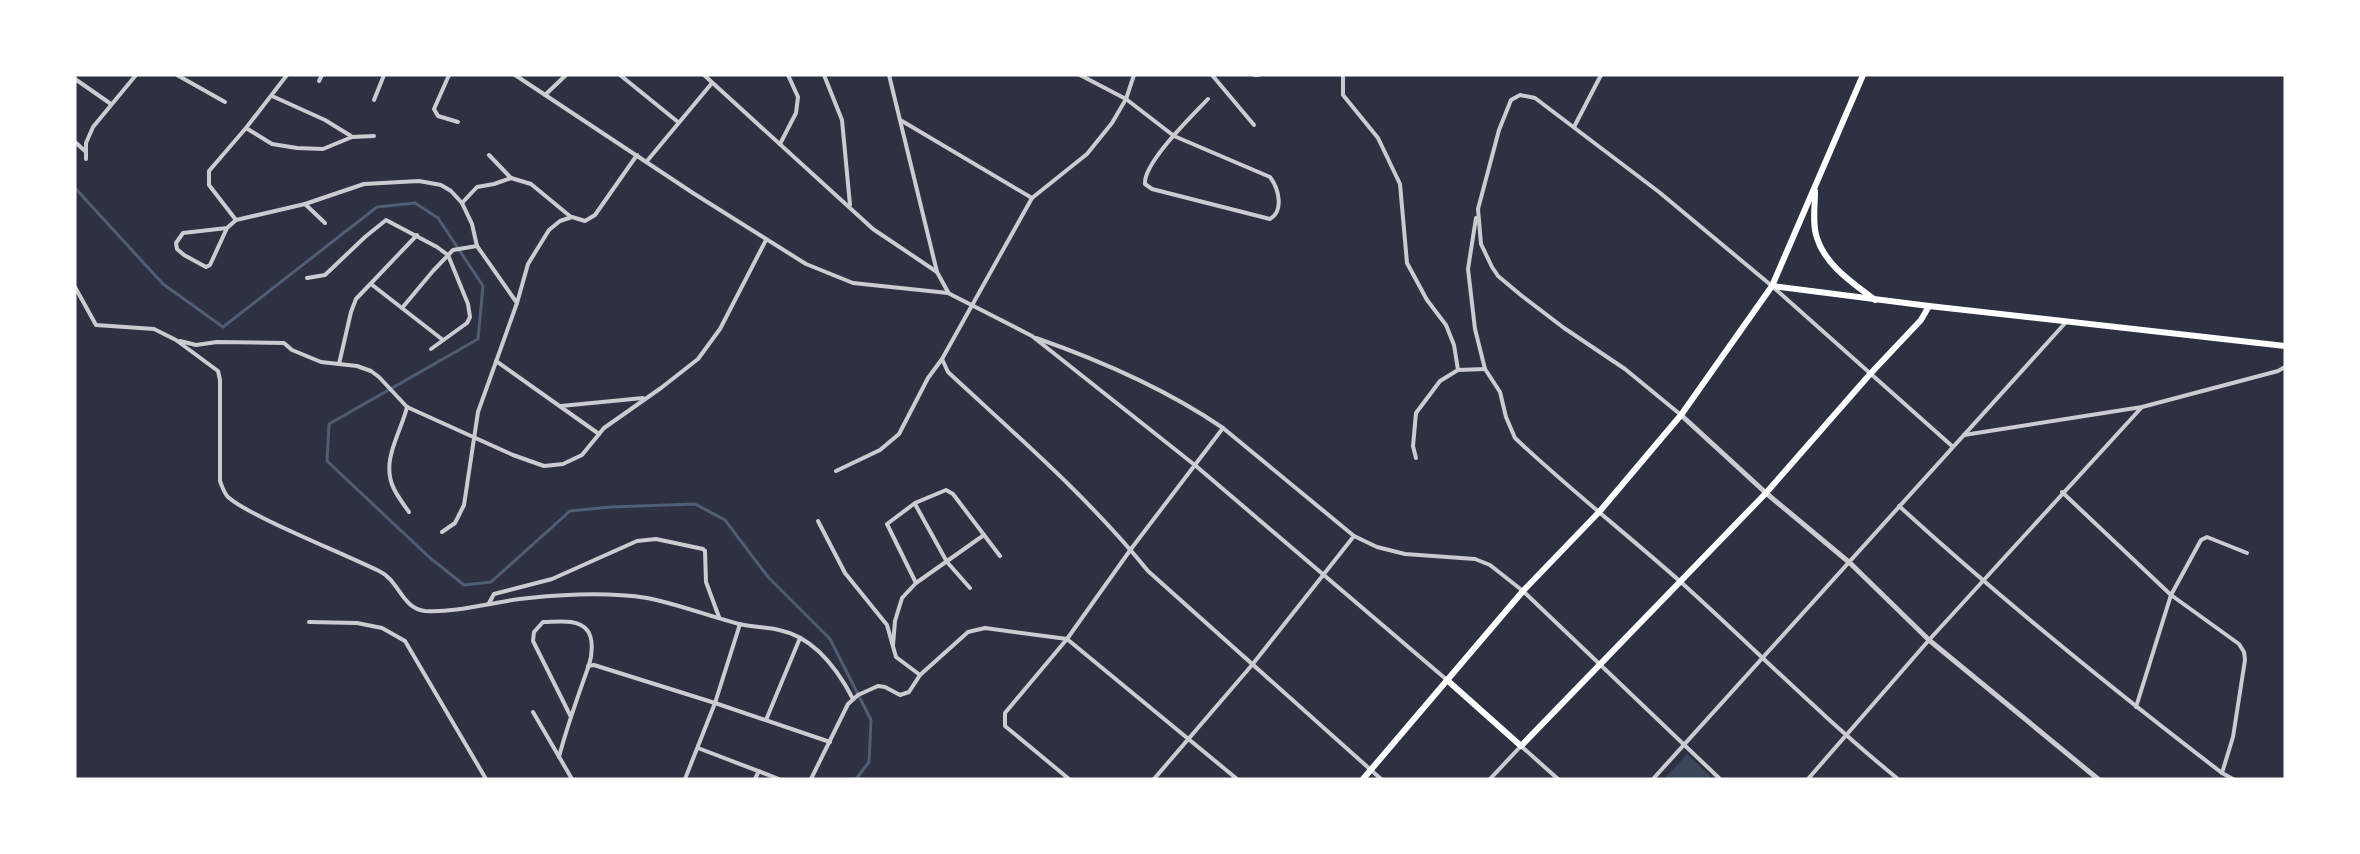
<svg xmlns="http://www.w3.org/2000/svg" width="2360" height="854" viewBox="0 0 2360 854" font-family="Raleway,sans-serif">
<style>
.green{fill:#3c4559}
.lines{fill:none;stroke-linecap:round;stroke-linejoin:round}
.stream{stroke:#4f5d75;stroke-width:3}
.minor{stroke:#caccd0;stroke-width:4}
.tertiary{stroke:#caccd0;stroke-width:5}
.secondary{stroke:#fff;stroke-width:6}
</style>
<rect width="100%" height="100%" fill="#2d3142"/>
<polygon class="green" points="1687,754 1713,779 1664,779"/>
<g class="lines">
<polyline class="stream" points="75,188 163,284 223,327 377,207 415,203 438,218 483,286 478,339 329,424 327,461 429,557 464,585 491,582 570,511 611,507 695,504 725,520 768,577 830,639 871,720 869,762 856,779"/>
<g class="minor">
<polyline points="177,75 225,102"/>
<polyline points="449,75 434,109 438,116 458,122"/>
<polyline points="515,75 693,193 806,264 853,283 948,293 1032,336 1196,466 1447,680"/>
<polyline points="620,75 678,122"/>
<polyline points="704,75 873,229 937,272"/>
<polyline points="824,75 842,120 850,205"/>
<polyline points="889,75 937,272 948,292"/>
<path d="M 1080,75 L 1126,99 L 1174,136 L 1270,177 C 1279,189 1284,211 1270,219 L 1152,189 L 1145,184 C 1143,163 1193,115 1208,99"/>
<polyline points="1212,75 1254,125"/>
<polyline points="1255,75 1258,75"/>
<polyline points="1343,75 1343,95 1378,138 1400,184 1407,263 1427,300 1446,325 1454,345 1458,370"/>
<polyline points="75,79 111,104"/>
<polyline points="319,81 322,75"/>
<polyline points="545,95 566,75"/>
<polyline points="272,96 325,120 351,136"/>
<polyline points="374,100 384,75"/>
<polyline points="902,121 1032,198"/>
<polyline points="1574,127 1601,75"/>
<polyline points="246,128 272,144 297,148 323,149 352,137 374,136"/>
<polyline points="75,142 85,151"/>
<polyline points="780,144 796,113 798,97 788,75"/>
<polyline points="489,155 511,178 531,184 571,217"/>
<polyline points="86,159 86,143 93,127 136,75"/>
<polyline points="647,161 712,83"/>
<polyline points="462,203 477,187 494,184 511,178"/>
<polyline points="305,204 325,223"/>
<path d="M 1476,218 L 1468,269 L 1475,329 L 1485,369 L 1500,392 L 1506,417 L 1515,438 C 1569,489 1628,535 1683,584 C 1755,649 1823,718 1898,779"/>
<polyline points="236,220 209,185 209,171 246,128 287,75"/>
<polyline points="227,228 183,233 176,243 177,249 184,255 206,267 210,265 227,228 236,220 305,204 364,184 419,181 441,185 451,191 462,203 472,224 477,246 517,303"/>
<polyline points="307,278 325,275 365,237 386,220 437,247 448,255 468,304 470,317 467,323 431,349"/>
<polyline points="371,284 443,340"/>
<path d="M 75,287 L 96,325 L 154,329 L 176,340 L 218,371 L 220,380 L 220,481 C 222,486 224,493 228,497 C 238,506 252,512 263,518 C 301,537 341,553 379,571 C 399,580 402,609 425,611 C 459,613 495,601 529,598 C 567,594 609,592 647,598 C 678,604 708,616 739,624 C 752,627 766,627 779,630 C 814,637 838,670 853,699"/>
<polyline points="402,308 433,271 453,250 477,246"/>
<path d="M 1036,338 C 1102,361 1166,389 1223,428 L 1354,536 L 1377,547 L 1405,554 L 1475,559 L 1490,565 L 1523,591 L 1720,779"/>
<polyline points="180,341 196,345 217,342 284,343 292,350 321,362 357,366 371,371 379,377 407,407"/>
<path d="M 942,359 L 948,372 C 1017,436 1089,498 1148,571 L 1381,779"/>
<polyline points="496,361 599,434"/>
<polyline points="339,364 351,312 356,299 417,235"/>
<polyline points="561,406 643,398"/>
<polyline points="407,407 513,455 544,466 563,464 582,455 604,428 661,388 698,359 720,329 766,240"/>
<path d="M 407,407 C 401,433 380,461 394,489 C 398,497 404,505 409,512"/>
<polyline points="1681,415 1625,369 1564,328 1522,296 1498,276 1492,267 1481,244 1478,209 1499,130 1511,100 1520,95 1535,98 1659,192 1772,286 1952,446"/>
<polyline points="1964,435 2142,407 2278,371 2285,367"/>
<polyline points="1416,458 1413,446 1416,413 1440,381 1458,370 1485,369"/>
<polyline points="836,471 880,450 899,434 928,378 942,359 1032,198 1087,154 1112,123 1126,99 1134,75"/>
<polyline points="2062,492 2171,595 2239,644 2244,652 2245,660 2233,737 2222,773"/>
<polyline points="915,504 947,562 970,588"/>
<path d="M 1899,506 C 2002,600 2111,688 2222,773 L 2233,779"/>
<polyline points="818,521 845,573 887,625 896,657 920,675"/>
<polyline points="442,532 455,523 464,505 478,412 517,303 528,264 549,230 560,221 572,217 585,221 595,215 637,155"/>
<polyline points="916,583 887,524 915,503 946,490 953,494 1000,556"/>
<polyline points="489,603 494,594 552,579 637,541 656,539 703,549 705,551 706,582 719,617"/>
<polyline points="309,622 357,623 382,628 405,641 486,779"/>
<polyline points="893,645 895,621 902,598 916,583 984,535"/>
<polyline points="588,666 594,665 715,703 830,742"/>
<polyline points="2136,707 2171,595 2201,540 2207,537 2247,553"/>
<polyline points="533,712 572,779"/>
<polyline points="766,720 800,638"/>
<polyline points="698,748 779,779"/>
<path d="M 559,757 C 567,726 578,696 589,665 C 592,656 594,638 587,630 C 577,618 557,622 543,622 L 534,632 L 533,641 L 570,715"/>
<polyline points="685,779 715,703 740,624"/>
<polyline points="755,779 759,771"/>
<polyline points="811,779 848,704 858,695 878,686 885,687 900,695 909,692 920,675 968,632 985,628 1067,639 1237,779"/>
<polyline points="1069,779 1005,726 1005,713 1067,639 1131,549 1223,428"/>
<polyline points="1154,779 1252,665 1354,536"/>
<polyline points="1490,779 1521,746 1558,779"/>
<polyline points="1653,779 2067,321"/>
<polyline points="1808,779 1929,640 2142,407"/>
</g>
<polyline class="tertiary" points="1681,415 1766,493 1850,563 1929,640 2098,779"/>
<g class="secondary">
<path d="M 1815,191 C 1815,206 1812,224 1817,238 C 1826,266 1853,283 1875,300"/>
<polyline points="1772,286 1929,306 2285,346"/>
<polyline points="1447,680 1521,746 1766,493 1871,373 1921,320 1929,306"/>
<polyline points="1363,779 1523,591 1600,511 1681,415 1772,286 1863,75"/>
</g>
</g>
<rect width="2360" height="854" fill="none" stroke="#ffffff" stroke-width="153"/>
</svg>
